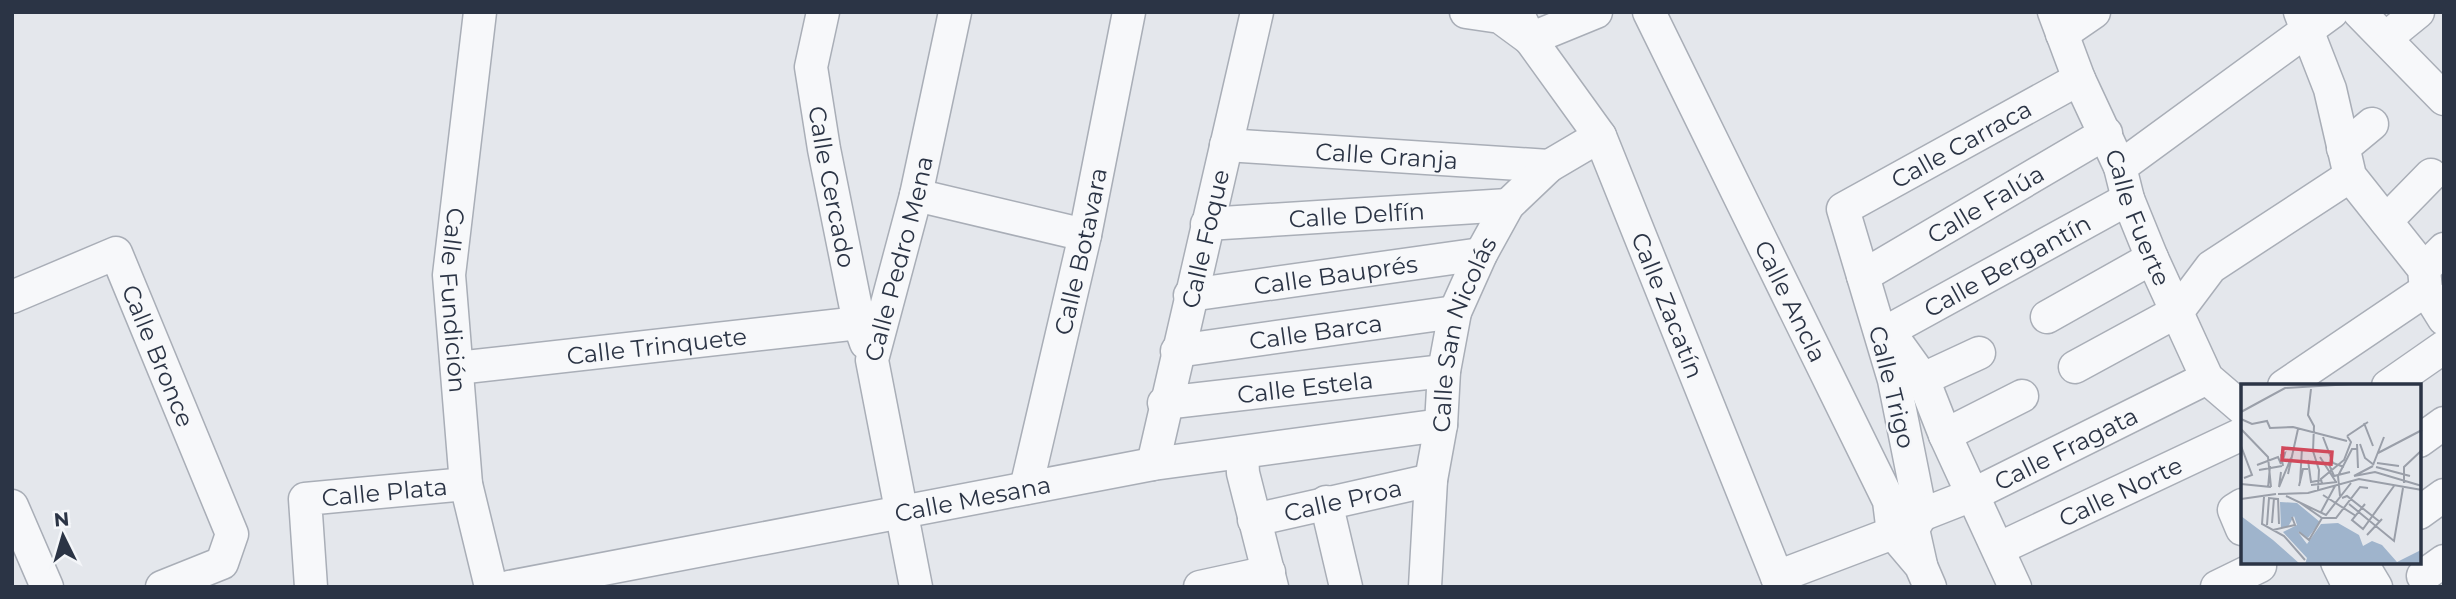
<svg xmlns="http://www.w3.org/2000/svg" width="2456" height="599" viewBox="0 0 2456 599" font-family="Montserrat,sans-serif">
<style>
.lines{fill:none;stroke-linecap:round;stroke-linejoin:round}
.minor-casing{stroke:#a9aeb7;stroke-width:35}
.minor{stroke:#f7f8fa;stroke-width:32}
.labels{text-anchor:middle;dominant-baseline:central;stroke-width:5;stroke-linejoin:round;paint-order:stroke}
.street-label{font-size:24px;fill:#2b3445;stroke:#f4f6f9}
.inset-road{fill:none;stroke:#9a9fa9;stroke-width:2}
.view{fill:#d1495b;fill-opacity:0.15;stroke:#d1495b;stroke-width:3.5}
.inset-edge{fill:none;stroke:#2b3445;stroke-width:3.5}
</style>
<rect width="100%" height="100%" fill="#e4e7ec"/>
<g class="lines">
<g class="minor-casing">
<g id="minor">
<path id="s1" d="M 480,12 L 449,275 L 466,484 L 491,587"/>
<path id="s2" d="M 823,12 L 811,67 L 824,149 L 859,323 L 866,343"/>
<polyline points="1466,12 1500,17 1530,39"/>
<path id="s3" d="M 1517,12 L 1530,39 L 1600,136 L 1781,587"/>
<path id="s4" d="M 1649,12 L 1889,501 L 1893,533 L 1921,566 L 1930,587"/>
<path id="s5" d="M 2054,12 L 2079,79 L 2120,167 L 2128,199 L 2152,258 L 2207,378 L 2242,408"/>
<polyline points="2300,12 2330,89 2350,176 2424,269 2426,290 2444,319"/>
<polyline points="2359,12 2444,99"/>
<polyline points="2062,34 2094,12"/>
<polyline points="2386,38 2418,12"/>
<polyline points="1530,39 1596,12"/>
<path id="s6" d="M 1226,145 L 1549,166"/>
<polyline points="2343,148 2372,124"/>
<polyline points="2120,167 2332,12"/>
<polyline points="916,195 1085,235"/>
<polyline points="2386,221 2431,175"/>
<path id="s7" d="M 1207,224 L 1508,205"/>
<polyline points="2424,269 2444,249"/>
<path id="s8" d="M 1863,276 L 2106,133"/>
<path id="s9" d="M 1190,295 L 1481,254"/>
<path id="s10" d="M 12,297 L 116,253 L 232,534 L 222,563 L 162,587"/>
<polyline points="2047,317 2152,258"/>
<polyline points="1887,329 1923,379 1945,435 2015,587"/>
<path id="s11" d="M 1888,331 L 2128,199"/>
<path id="s12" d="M 1177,351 L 1455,312"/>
<polyline points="2075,367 2178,311 2211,267 2350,176"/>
<path id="s13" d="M 457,368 L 859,323"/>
<polyline points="1923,379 1979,353"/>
<polyline points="2284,386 2426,290"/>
<polyline points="2388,386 2444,347"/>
<path id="s14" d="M 1164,403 L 1444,371"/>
<polyline points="1945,435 2022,396"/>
<polyline points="2419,441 2444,423"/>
<polyline points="1242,453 1243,473 1272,587"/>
<path id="s15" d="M 1153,464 L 1257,12"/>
<path id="s16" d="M 1026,488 L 1085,235 L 1129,12"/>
<polyline points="1326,502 1346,587"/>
<polyline points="2242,505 2234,510 2242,529"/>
<polyline points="12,506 47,587"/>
<polyline points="2419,513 2444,495"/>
<path id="s17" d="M 1254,520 L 1431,480"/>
<path id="s18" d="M 2000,548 L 2242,434"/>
<polyline points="2337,562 2349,587"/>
<polyline points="2361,562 2376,587"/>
<path id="s19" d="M 1921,565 L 1913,529 L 1921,515 L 1894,380 L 1843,209 L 2079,79"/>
<polyline points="2423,576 2444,561"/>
<path id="s20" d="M 1777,577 L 1893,533 L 1921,515 L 1972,495 L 2207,378"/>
<path id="s21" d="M 311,587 L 305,499 L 466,484"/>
<path id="s22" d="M 509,587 L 1153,464 L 1441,425"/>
<path id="s23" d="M 916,587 L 872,360 L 916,195 L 955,12"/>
<polyline points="1200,587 1269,572"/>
<path id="s24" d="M 1425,587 L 1431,480 L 1441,425 L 1444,371 L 1455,312 L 1481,254 L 1508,205 L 1549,166 L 1600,136"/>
<polyline points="2217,587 2260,566"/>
</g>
</g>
<use href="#minor" class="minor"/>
</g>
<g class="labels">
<g class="street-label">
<text stroke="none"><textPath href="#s19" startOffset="504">Calle Carraca</textPath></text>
<text stroke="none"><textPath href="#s6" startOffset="161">Calle Granja</textPath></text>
<text stroke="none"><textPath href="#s2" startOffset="178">Calle Cercado</textPath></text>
<text stroke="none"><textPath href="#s8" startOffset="142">Calle Falúa</textPath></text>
<text stroke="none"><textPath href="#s7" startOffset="150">Calle Delfín</textPath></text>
<text stroke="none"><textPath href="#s5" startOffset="222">Calle Fuerte</textPath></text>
<text stroke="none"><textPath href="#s15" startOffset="231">Calle Foque</textPath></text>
<text stroke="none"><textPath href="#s16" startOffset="243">Calle Botavara</textPath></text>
<text stroke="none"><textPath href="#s23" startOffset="336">Calle Pedro Mena</textPath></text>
<text stroke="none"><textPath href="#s11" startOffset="136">Calle Bergantín</textPath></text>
<text stroke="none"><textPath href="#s9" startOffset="147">Calle Bauprés</textPath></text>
<text stroke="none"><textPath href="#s1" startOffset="290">Calle Fundición</textPath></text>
<text stroke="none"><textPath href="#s4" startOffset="322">Calle Ancla</textPath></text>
<text stroke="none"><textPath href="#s3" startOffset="332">Calle Zacatín</textPath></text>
<text stroke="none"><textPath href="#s12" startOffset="140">Calle Barca</textPath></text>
<text stroke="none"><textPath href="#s24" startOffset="257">Calle San Nicolás</textPath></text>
<text stroke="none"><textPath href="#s13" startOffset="201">Calle Trinquete</textPath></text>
<text stroke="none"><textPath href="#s10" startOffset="224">Calle Bronce</textPath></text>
<text stroke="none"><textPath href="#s14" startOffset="142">Calle Estela</textPath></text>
<text transform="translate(1892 387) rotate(76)">Calle Trigo</text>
<text stroke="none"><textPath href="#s20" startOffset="317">Calle Fragata</textPath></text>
<text stroke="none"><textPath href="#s18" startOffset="133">Calle Norte</textPath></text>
<text stroke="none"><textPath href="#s21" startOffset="168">Calle Plata</textPath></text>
<text stroke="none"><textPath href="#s22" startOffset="472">Calle Mesana</textPath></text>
<text stroke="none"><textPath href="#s17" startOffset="91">Calle Proa</textPath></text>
</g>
</g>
<g transform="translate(2241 384)">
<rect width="180" height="180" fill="#e4e7ec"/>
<path d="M 39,118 L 56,119 L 79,138 L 67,154 L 57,148 L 66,160 L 80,140 L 97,139 L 118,151 L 122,162 L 131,157 L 141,161 L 156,178 L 180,166 L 180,180 L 64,180 L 66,174 L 42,148 L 56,141 L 53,132 L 47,143 L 40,144 ZM 0,132 L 32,156 L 59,180 L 0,180 Z" fill="#9fb4cc"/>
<path class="inset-road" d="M 70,5 L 67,31 L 73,42 L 72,67M 0,28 L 44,4 L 111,0M 0,35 L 11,40 L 26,37 L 29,44 L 52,43 L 106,57M 123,39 L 132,62M 0,45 L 27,73 L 30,103M 106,52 L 127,38M 82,53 L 92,79 L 103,83M 116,60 L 117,84M 119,60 L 124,74 L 133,81M 0,62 L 11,91 L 3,94M 72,67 L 78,86 L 77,106M 137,69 L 181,46M 79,73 L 95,98M 67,76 L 70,98 L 81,96M 87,78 L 93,92 L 109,88M 136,79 L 158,82M 16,81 L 37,73 L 40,80M 132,81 L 143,53M 42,82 L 40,71 L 44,69 L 42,76M 135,83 L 169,92M 18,86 L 41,82M 40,88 L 38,103 L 50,74M 47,90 L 57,45M 113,92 L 134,88 L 181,102M 113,92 L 132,82M 59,99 L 61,64M 163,99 L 163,83 L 181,66M 0,100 L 30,103M 81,100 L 80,95 L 103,76 L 110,58 L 106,52M 70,101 L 96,98M 58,102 L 62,85 L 67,85M 27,104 L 29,82M 37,110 L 67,109 L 118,95 L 181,106M 82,111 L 115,132M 45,112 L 85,131 L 110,99M 99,112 L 97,92 L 111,65 L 116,65M 23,113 L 21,140 L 43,152 L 64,176M 37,114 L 38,140M 101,114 L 106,112 L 139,138M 0,115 L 35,110M 58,118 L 81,134M 108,120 L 153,157 L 162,104M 124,120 L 111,136 L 122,145 L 153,102M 80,128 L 94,102M 81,134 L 95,134 L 119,103 L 127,104M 31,139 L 33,114M 26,141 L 28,114 L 37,115M 32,146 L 54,141 L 51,133M 58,148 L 68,156 L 81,134M 126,151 L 141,135"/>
<path class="view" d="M 42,64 L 91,68 L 90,80 L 41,76 Z"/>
<rect width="180" height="180" class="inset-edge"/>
</g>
<rect width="2456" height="599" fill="none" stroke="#2b3445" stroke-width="28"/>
<g transform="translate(63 536) rotate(355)" stroke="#f4f6f9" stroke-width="5" paint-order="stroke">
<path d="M0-5L12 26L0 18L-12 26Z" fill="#2b3445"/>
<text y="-10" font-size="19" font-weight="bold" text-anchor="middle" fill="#2b3445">N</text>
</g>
</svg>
